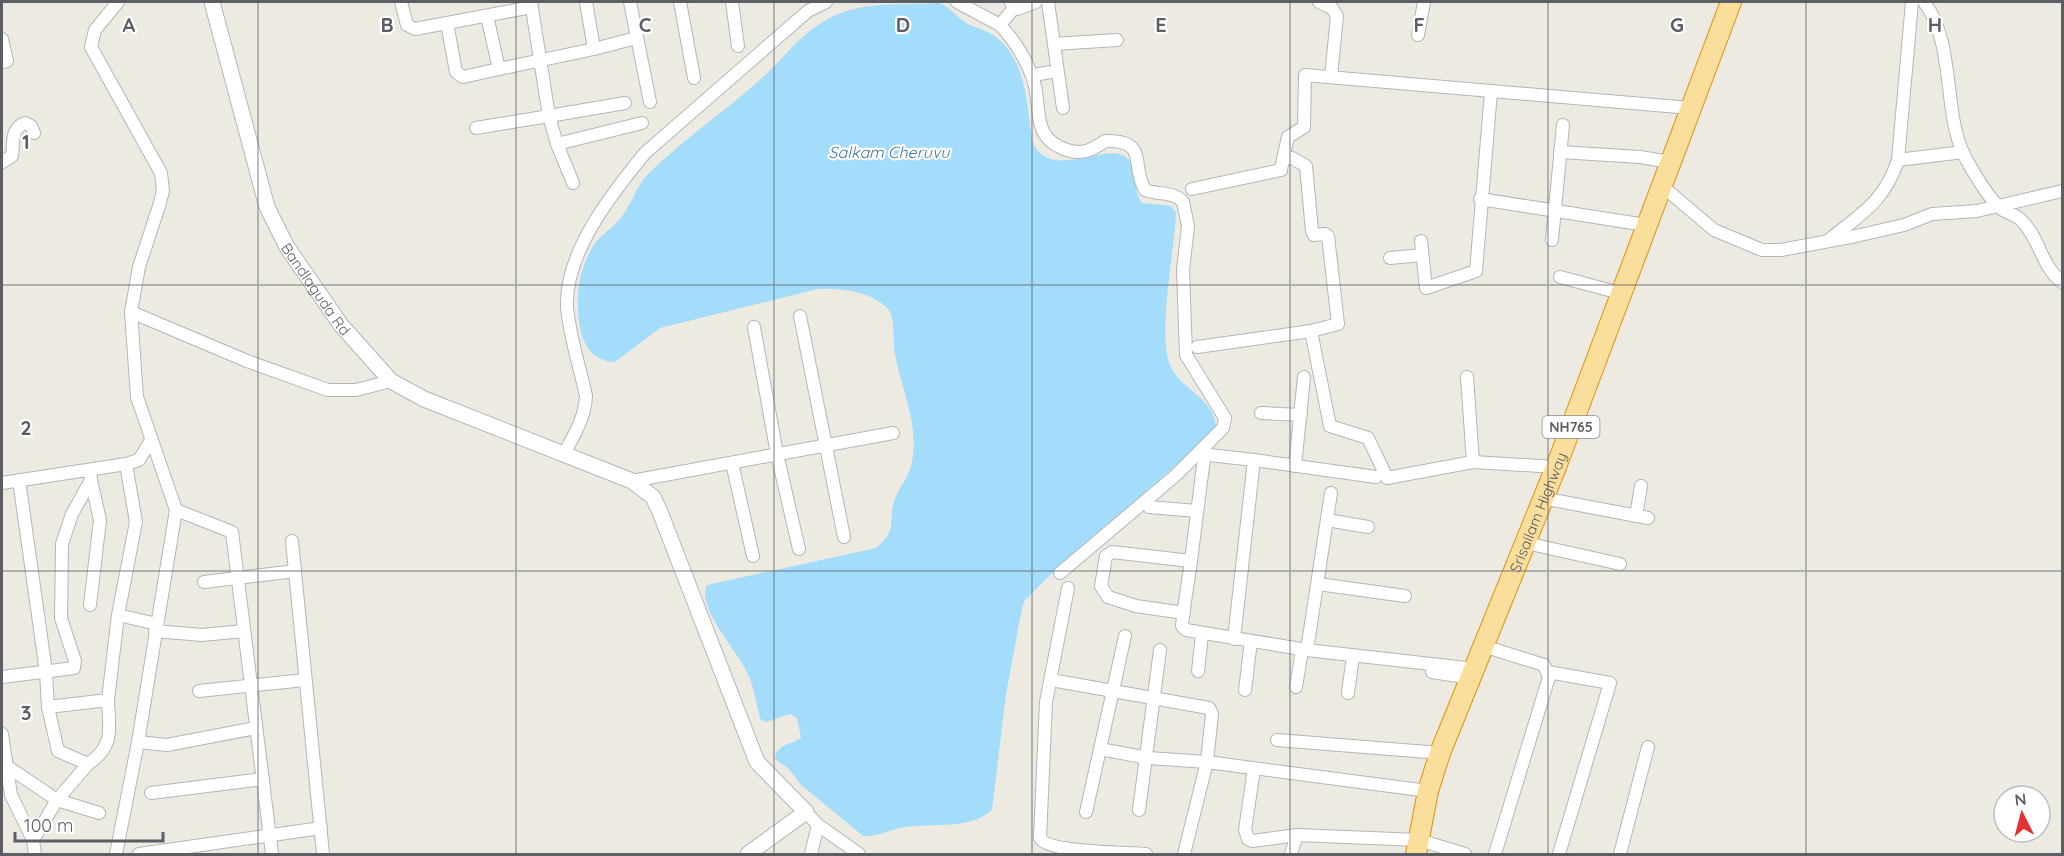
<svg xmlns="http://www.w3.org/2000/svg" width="2064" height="856" viewBox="0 0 2064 856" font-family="Quicksand,sans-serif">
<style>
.water{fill:#a4dcfb}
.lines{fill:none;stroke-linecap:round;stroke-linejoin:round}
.minor-casing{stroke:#b3b6b9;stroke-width:14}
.tertiary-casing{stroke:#b3b6b9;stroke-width:17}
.trunk-casing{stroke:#e68f09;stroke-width:22}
.minor{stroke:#fff;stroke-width:12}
.tertiary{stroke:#fff;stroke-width:15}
.trunk{stroke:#fade9c;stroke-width:20}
.grid{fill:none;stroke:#5b5f63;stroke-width:1.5;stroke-opacity:0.55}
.labels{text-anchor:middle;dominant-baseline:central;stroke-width:4.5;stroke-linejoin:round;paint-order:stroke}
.shield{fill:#fff;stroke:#8c8f92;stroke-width:1.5}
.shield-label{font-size:14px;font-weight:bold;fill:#5b5f63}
.street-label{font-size:15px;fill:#5b5f63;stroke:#fff}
.water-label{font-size:16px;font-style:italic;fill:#4078a4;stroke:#fff}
.grid-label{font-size:20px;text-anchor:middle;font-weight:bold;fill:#5b5f63;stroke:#fff;stroke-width:4.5;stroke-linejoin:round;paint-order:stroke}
</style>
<rect width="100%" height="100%" fill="#edeae2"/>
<path class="water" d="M 939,3 C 951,7 957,18 968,24 C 976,28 986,30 993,35 C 1023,56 1026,93 1030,125 C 1031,133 1032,145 1038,151 C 1063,177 1111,139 1129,160 C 1139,173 1132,189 1142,203 L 1171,206 L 1176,212 C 1175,250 1157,332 1170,365 C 1180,390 1212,395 1216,426 L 1208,437 L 1048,577 L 1025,600 L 1022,608 L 1006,694 L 992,810 C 969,831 929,822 900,828 C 887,831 877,837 863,836 L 800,784 L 789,769 L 775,759 C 777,744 790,745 801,738 L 797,718 L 790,714 L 766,722 L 761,720 C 756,706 755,692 750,679 C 742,655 695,608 707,585 L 876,548 C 899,529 887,522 895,499 C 899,487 908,478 911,466 C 921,425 901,392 895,353 C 892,339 897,314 884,305 C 867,291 839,288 818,289 L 660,328 L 615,362 C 596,361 586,350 581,332 C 574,303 578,265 597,241 C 604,233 613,227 620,219 C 632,204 636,186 649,173 C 684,139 725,111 761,79 C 786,57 799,33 832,17 C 865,0 903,6 939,3 Z"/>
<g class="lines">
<g class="minor-casing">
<g id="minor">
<polyline points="401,2 407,25 415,29 532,7"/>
<polyline points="531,2 549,116 625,103"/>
<polyline points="630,2 650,102"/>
<polyline points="680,2 694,78"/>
<polyline points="732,2 738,46"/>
<polyline points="957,2 1000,25"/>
<polyline points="1048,2 1063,108"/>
<polyline points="1319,2 1332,8 1337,16 1331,77"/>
<path d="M 1924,2 C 1955,43 1943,108 1963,153 C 1970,167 1987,196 1999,207 C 2005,213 2016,214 2022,221 C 2040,239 2041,266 2062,282"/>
<polyline points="1011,3 1017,9 1036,2"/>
<path d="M 1014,8 L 1000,25 C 1014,40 1025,57 1032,76 C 1044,106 1028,137 1067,150 C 1083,155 1092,150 1105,141 C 1150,140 1130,165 1145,190 C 1158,195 1173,191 1183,202 L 1188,226 L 1183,270 L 1186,355 L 1225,418 L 1223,428 L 1176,475 L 1060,573"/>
<polyline points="447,23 456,72 463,77 499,69 487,16"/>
<polyline points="1418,35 1424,2"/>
<polyline points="2,39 7,61 2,62"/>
<polyline points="1054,44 1117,40"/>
<polyline points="594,49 636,38"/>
<polyline points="499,69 594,49 586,2"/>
<polyline points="1039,74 1057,71"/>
<polyline points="476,128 549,116 557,144 573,183"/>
<polyline points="557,144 642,123"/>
<polyline points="1560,152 1640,157 1670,162"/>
<polyline points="1898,160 1912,2"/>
<path d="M 2,162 L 12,156 C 14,143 10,129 25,123 L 31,126 L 34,133"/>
<polyline points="1661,185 1714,230 1762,250 1781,250 1856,236 1904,225 1932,214 1977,211 2062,191"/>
<polyline points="1192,189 1281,170 1283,159"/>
<polyline points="1480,199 1646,225"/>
<path d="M 1831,238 C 1863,213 1885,200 1898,160 L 1963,152"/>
<polyline points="1552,240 1563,125"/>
<polyline points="1421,241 1426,288 1476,271 1491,92"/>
<polyline points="1390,258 1422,255"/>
<polyline points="1560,277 1620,293"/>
<polyline points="131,312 247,361 328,390 356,390 391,381"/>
<polyline points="800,316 844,537"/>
<polyline points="754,327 777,454 799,549"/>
<polyline points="1197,347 1311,331"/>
<polyline points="1467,377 1473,462"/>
<polyline points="1261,413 1301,415"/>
<path d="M 564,454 C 574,435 585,418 586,396 C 580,367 569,335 567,306 C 565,252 613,192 645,153 L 808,11 L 826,2"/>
<polyline points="1254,460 1376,477"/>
<polyline points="732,463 753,556"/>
<polyline points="126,464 136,522 118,615 157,624"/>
<polyline points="1295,466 1304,377"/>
<polyline points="1556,467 1473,462 1387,478 1368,438 1330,426 1311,331 1338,324 1328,236 1325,234 1314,235 1312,231 1306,166 1292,158 1283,159 1288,137 1304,127 1305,75 1690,108"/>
<path d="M 19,480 L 46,672 L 48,707 L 58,751 L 88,764 C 115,746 109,729 108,700"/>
<polyline points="632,481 893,433"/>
<polyline points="2,483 126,464 139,460 151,440"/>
<polyline points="1542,498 1648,518"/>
<polyline points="1149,507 1197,511"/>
<polyline points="176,510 232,532 272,854"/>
<polyline points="1636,516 1641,486"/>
<polyline points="1327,520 1368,527"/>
<polyline points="292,541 323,854"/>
<polyline points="1526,543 1620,564"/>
<polyline points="1191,561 1204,458 1209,455 1254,460 1234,639"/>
<polyline points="204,582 295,571"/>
<polyline points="1318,584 1405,596"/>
<path d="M 1068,588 L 1046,702 L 1040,838 C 1048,853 1126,852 1146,854"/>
<polyline points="90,605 100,520 91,480"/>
<path d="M 1184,613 L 1136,606 L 1108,597 L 1101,586 L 1106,556 L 1112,552 L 1191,561 C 1188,583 1184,605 1182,626 L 1186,630 L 1307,650 L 1475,669"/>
<polyline points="155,631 202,635 244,631"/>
<polyline points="1125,636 1100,749 1148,758 1207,762 1428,791"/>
<polyline points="1483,646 1544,665 1549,677 1495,854"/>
<polyline points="1307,650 1331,493"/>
<polyline points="1198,671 1202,634"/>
<polyline points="1432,672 1471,678"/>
<polyline points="1548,672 1610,683 1559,854"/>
<polyline points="2,677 74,668 75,661 61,618 62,544 72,514 91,480 90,472"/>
<polyline points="1051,680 1209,708 1212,714 1207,762 1184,854"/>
<polyline points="1296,687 1302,650"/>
<polyline points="1245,690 1251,641"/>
<polyline points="199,691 305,680"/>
<polyline points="1348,693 1353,656"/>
<polyline points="48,707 108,700 118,615"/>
<polyline points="2,734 11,795 33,840"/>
<polyline points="1277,740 1440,753"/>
<polyline points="138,742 167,745 256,728"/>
<polyline points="5,765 57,800 99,813"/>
<polyline points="1254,769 1245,830 1248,839 1252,841 1297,835 1419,840 1465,854"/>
<polyline points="151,793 263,779"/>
<polyline points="1139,810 1160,650"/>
<polyline points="806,812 818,825 859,854"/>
<polyline points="1086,812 1100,749"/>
<polyline points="35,854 33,840 57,800 88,764"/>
<polyline points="116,854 138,742 176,510 137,397 131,312 139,267 159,206 163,191 161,173 91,47 95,30 118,2"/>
<polyline points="139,854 321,828"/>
<polyline points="811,854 818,825"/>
<polyline points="1291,854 1297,835"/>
<polyline points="1620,854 1648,747"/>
</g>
</g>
<g class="tertiary-casing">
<g id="tertiary">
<path id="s1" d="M 212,2 L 267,207 L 287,247 L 341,325 L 391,381 L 424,399 L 632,481 L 653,497 L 660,512 L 757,762 L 806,812 L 748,854"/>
</g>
</g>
<g class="trunk-casing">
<g id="trunk">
<path id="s2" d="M 1416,854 L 1428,791 L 1440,753 L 1556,467 L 1731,2"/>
</g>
</g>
<use href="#minor" class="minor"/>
<use href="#tertiary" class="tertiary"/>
<use href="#trunk" class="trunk"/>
</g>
<path class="grid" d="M 258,2 L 258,854M 516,2 L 516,854M 774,2 L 774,854M 1032,2 L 1032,854M 1290,2 L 1290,854M 1548,2 L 1548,854M 1806,2 L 1806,854M 2,285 L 2062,285M 2,571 L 2062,571"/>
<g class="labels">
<rect class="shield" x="1542.5" y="416" width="57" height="22" rx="4.5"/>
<g class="shield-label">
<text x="1571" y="427">NH765</text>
</g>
<g class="street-label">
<text stroke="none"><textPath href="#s1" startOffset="308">Bandlaguda Rd</textPath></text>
<text stroke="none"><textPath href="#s2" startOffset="364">Srisailam Highway</textPath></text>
</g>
<g class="water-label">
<text x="889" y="152">Salkam Cheruvu</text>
</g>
</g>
<g class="grid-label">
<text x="129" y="32">A</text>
<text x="387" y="32">B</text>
<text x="645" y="32">C</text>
<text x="903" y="32">D</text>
<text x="1161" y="32">E</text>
<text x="1419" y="32">F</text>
<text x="1677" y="32">G</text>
<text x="1935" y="32">H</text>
<text x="26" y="149">1</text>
<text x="26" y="435">2</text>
<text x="26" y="720">3</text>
</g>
<rect width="2064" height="856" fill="none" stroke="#5b5f63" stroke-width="6"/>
<g transform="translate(2022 814) rotate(354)"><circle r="28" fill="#ffffff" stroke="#bdbfc1" stroke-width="1.5"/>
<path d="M0-4.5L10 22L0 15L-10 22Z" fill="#e23334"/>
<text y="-9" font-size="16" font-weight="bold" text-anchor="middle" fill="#5b5f63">N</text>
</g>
<path d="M15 832v9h148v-9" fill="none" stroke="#5b5f63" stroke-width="3"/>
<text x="24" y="832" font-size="18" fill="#5b5f63" stroke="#ffffff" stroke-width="4.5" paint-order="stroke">100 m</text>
</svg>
